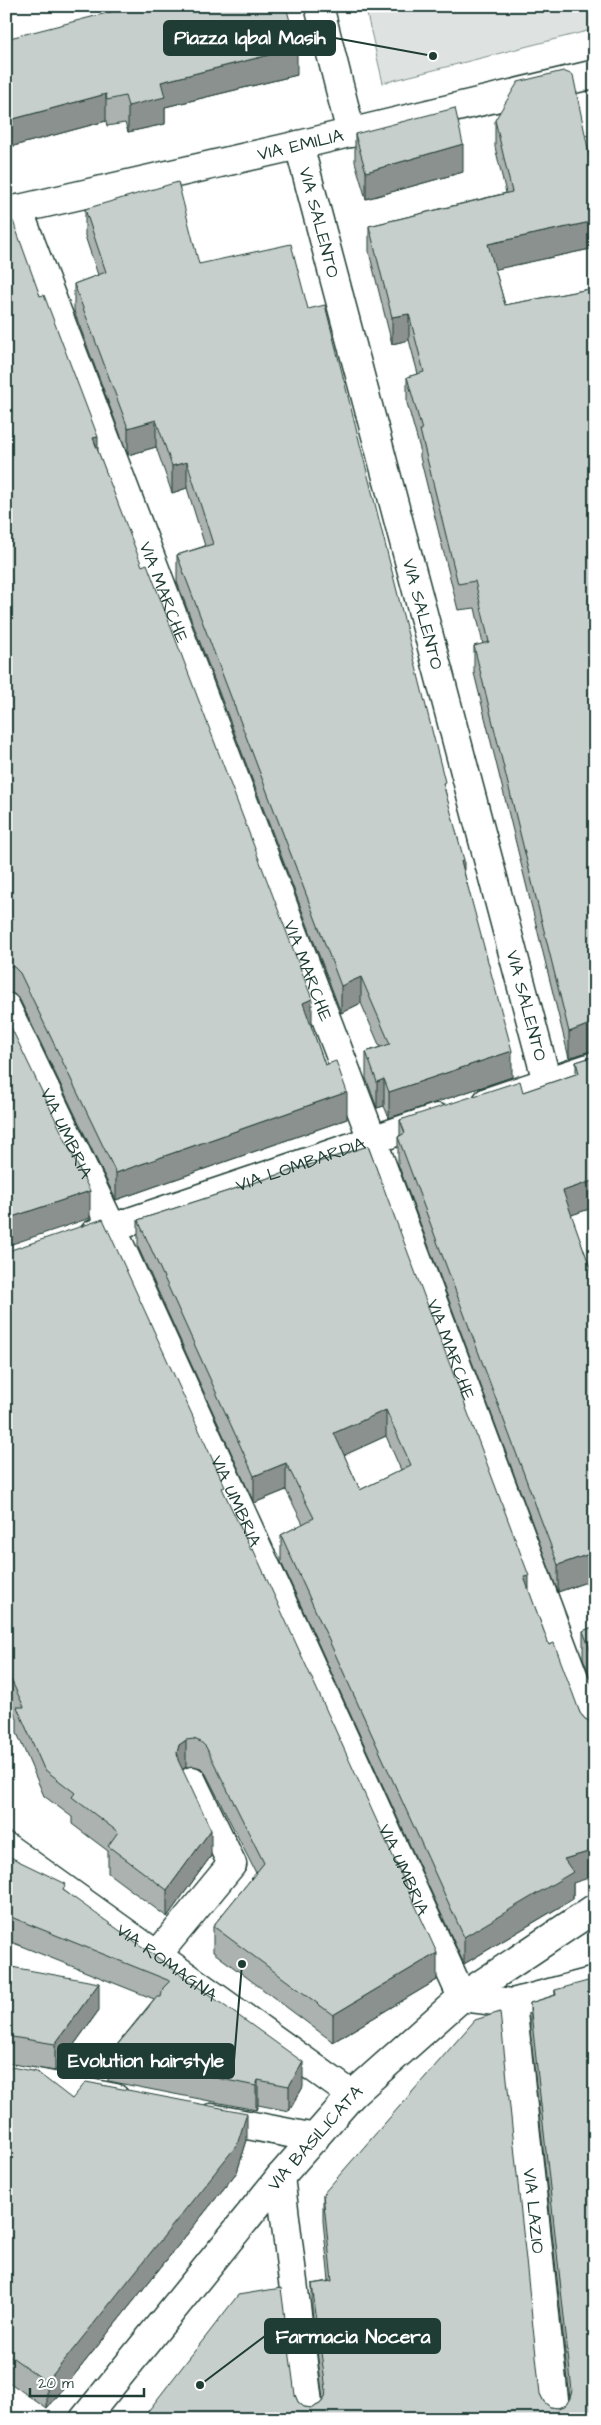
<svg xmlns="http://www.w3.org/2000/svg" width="601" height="2425" viewBox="0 0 601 2425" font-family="'Architects Daughter',sans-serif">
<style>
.green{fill:#dee3e2;stroke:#7e908b}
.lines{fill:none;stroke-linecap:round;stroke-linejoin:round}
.minor-casing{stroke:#1f3d34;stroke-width:31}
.minor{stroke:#fff;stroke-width:28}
.wall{fill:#abb2af;stroke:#1f3d34;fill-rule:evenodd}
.shaded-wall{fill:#8b918f;stroke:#1f3d34}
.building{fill:#c7cfcc;stroke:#1f3d34;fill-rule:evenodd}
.labels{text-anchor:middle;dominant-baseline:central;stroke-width:4;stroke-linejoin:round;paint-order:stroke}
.street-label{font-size:18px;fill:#1f3d34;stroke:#fff}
.leader{fill:none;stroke:#1f3d34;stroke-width:2}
.callout-dot{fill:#1f3d34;stroke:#fff;stroke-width:2}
.callout{fill:#1f3d34;stroke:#1f3d34;stroke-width:2}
.callout-label{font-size:19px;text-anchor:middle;font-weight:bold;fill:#fff}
</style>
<rect width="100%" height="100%" fill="#fff"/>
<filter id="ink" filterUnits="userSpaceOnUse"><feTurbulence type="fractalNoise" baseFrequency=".02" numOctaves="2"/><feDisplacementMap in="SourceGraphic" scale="10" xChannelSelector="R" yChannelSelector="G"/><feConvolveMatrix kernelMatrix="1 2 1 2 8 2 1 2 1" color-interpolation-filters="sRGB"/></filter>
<g filter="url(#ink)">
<polygon class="green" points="365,6 595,6 595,29 383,83"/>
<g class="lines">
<g class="minor-casing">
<g id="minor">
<polyline points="319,6 351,133"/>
<path id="s1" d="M 299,145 L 547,1082"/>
<path id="s2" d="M 18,209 L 372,1139 L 595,1734"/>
<path id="s3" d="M 6,212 L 299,145 L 595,74"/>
<path id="s4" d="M 6,1007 L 112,1228 L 462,1997 L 512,2003 L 595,1981"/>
<polyline points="487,1102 595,1066"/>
<path id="s5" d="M 94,1234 L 437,1118"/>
<path id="s6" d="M 6,1847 L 352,2095"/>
<polyline points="157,1955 232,1864 192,1781"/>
<path id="s7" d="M 512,2003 L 556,2419"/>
<polyline points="6,2077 115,2098"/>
<polyline points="211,2118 315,2138"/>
<polyline points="280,2177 310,2419"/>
<path id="s8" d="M 84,2419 L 280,2177 L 352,2095 L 462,1997 L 595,1908"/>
</g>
</g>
<use href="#minor" class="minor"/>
</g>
<g class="wall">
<polygon points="6,39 297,75 165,107 165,124 128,132 125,123 107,126 106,121 6,148"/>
<polygon points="495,120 595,183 595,248 495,269 505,305 595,288 595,1051 590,1051 569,1058 474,673 474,646 483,644 475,608 458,610 420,457 420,449 407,403 407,377 418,374 409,340 392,344 369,252 369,226 506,193 495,147"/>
<polygon points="355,134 463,172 366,199 355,162"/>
<polygon points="85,209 199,264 308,309 445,790 512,1077 389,1118 384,1106 377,1108 366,1078 366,1052 380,1047 361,1003 341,1013 177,582 177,555 205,546 187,488 172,493 156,447 128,455 74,311 74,284 98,275 85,236"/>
<polygon points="6,223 40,296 312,1026 311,1026 325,1065 347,1119 116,1200 20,1000 14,994 6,992"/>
<polygon points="595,1056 595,1207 571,1215 595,1281 595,1579 558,1592 398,1164 398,1137 400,1135 400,1120 523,1092 576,1074 576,1062"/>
<path d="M 368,1146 L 529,1592 L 549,1645 L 580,1713 L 585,1719 L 593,1723 L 573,1883 L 573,1899 L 464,1964 L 281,1562 L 281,1535 L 303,1524 L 286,1490 L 254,1503 L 138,1247 L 138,1220 ZM 386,1436 L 401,1470 L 360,1490 L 344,1455 Z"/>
<polygon points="6,1250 225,1495 437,1980 333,2042 213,1952 213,1926 256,1873 206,1774 201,1768 194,1766 186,1767 182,1770 211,1856 167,1917 108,1873 108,1851 72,1824 72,1817 44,1796 17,1733 17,1719 6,1695"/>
<polygon points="595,1626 595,1689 583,1658 583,1631"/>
<polygon points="6,1855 66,1892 303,2087 289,2111 258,2105 256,2110 108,2081 108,2056 154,1999 6,1940"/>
<polygon points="6,1966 99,2010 55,2071 6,2063"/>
<polygon points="555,1990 595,2419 142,2419 295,2395 298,2402 304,2407 312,2408 320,2404 323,2400 312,2310 312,2284 329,2281 323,2221 323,2194 540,2394 544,2402 550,2407 558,2408 566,2405 570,2399 530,2029 530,2003 555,1995"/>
<polygon points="6,2066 72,2099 247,2140 237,2172 47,2409 6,2380"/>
</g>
<g class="shaded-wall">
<polygon points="297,48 297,75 165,107 165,124 128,132 128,106 161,82"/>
<polygon points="106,94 106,121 6,148 6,121"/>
<polygon points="463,144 463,172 366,199 366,172"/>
<polygon points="595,221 595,248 488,271 488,244"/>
<polygon points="409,314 409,340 392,344 392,317"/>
<polygon points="156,420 156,447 128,455 128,428"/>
<polygon points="98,437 98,464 93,438"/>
<polygon points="187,462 187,488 172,493 172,466"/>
<polygon points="464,860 464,887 461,861"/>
<polygon points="361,977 361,1003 341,1013 341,986"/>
<polygon points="312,999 312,1026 303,1029 303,1003"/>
<polygon points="590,1024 590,1051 569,1058 569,1032"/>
<polygon points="512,1051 512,1077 389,1118 389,1092"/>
<polygon points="384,1079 384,1106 377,1108 377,1082"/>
<polygon points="347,1092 347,1119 116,1200 116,1173"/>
<polygon points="595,1180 595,1207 563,1218 563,1191"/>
<polygon points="90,1191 90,1218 6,1246 6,1219"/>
<polygon points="386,1410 386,1436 334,1460 334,1433"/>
<polygon points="286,1463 286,1490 254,1503 254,1476"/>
<polygon points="595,1552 595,1579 558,1592 558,1565"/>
<polygon points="529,1576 529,1602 524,1577"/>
<polygon points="186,1740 186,1767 179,1772 177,1753 179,1745"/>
<polygon points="211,1830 211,1856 167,1917 167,1890"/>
<polygon points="595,1850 595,1876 573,1883 573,1899 464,1964 464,1937 564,1859"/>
<polygon points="437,1953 437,1980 333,2042 333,2015"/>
<polygon points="99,1983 99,2010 55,2071 55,2044"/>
<polygon points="303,2062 303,2087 289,2111 289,2086"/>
<polygon points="258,2080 258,2105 256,2110 256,2086"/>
<polygon points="247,2113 247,2140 237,2172 47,2409 47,2382"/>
</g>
<g class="building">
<polygon points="134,6 286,6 297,48 161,82 165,97 128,106 125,96 107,100 106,94 6,121 6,39"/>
<polygon points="563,71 573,75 595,183 595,221 488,244 505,305 595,288 595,1024 590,1024 569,1032 474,646 489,642 475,581 458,584 420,430 422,430 407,377 424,372 409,314 392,317 369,226 512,192 495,120 518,82"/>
<polygon points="455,108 463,144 366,172 355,134"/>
<polygon points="178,182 199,264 291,244 308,309 325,305 445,782 443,783 464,860 461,861 512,1051 389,1092 384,1079 377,1082 366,1052 390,1044 361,977 341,986 177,555 213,544 187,462 172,466 156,420 128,428 74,284 106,272 85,209"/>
<polygon points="13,221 40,296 44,295 98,437 93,438 142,566 147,564 312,999 303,1003 325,1065 336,1061 347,1092 116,1173 20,973 14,967 6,965 6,223"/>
<polygon points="6,1017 90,1191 6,1219"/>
<polygon points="595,1056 595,1180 563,1191 595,1281 595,1552 558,1565 398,1137 405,1133 400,1120 520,1081 523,1092 579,1073 576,1062"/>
<path d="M 368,1146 L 529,1576 L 524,1577 L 549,1645 L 554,1643 L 580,1713 L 585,1719 L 593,1723 L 595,1722 L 595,1850 L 564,1859 L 573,1872 L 464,1937 L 281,1535 L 314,1518 L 286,1463 L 254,1476 L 138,1220 ZM 386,1410 L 411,1465 L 360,1490 L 334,1433 Z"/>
<polygon points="103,1219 225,1487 222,1488 251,1550 253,1549 437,1953 333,2015 213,1926 264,1863 206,1747 201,1742 194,1739 186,1740 179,1745 177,1753 178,1760 211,1830 167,1890 108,1846 118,1832 72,1797 75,1793 44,1769 17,1707 24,1707 6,1669 6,1250 11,1250"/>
<polygon points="595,1626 595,1662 583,1631"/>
<polygon points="6,1855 64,1883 66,1884 63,1890 303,2062 289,2086 258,2080 256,2086 108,2056 157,1997 161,1997 163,1988 170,1981 6,1915"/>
<polygon points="6,1966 99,1983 55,2044 6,2036"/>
<polygon points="595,1979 595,2419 142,2419 238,2295 281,2288 295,2395 298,2402 304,2407 312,2408 320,2404 325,2398 326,2390 312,2284 332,2281 323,2194 475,2020 500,2012 540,2394 544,2402 550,2407 558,2408 566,2405 570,2398 572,2391 530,2003 556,1995 555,1990"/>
<polygon points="6,2066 37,2072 72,2099 86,2082 247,2113 237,2145 47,2382 6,2353"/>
</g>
</g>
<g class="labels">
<g class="street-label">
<text stroke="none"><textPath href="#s3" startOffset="302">VIA EMILIA</textPath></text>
<text stroke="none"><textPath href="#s1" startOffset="80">VIA SALENTO</textPath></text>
<text stroke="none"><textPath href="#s2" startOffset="410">VIA MARCHE</textPath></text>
<text stroke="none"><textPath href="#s1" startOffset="485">VIA SALENTO</textPath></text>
<text stroke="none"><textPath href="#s2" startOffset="815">VIA MARCHE</textPath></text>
<text stroke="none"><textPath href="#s1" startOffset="890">VIA SALENTO</textPath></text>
<text stroke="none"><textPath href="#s4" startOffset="140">VIA UMBRIA</textPath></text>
<text stroke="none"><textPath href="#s5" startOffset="218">VIA LOMBARDIA</textPath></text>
<text stroke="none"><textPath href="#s2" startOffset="1220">VIA MARCHE</textPath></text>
<text stroke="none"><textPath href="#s4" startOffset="545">VIA UMBRIA</textPath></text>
<text stroke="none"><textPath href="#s4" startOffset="950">VIA UMBRIA</textPath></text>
<text stroke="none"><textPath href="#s6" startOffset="198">VIA ROMAGNA</textPath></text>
<text stroke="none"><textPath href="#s8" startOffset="364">VIA BASILICATA</textPath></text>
<text stroke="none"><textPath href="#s7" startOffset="209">VIA LAZIO</textPath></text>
</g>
</g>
<path class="leader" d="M433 56L335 38M242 1964L234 2061M200 2385L265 2336"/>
<g class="callout-dot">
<circle cx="433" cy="56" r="5"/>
<circle cx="242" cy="1964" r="5"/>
<circle cx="200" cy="2385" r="5"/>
</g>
<g class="callout">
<rect x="164" y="21" width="171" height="34" rx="5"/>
<rect x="58" y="2044" width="176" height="34" rx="5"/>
<rect x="265" y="2319" width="175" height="34" rx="5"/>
</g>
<g class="callout-label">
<text x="250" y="44">Piazza Iqbal Masih</text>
<text x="146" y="2067">Evolution hairstyle</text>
<text x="353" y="2343">Farmacia Nocera</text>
</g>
<rect width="601" height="2425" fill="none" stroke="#fff" stroke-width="25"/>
<rect x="12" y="12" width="576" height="2400" fill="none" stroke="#1f3d34" stroke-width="2" filter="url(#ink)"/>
<path d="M30 2388v8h114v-8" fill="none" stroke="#1f3d34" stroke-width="2.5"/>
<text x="38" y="2388" font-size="15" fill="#1f3d34" stroke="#ffffff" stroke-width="4" paint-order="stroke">20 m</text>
</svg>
